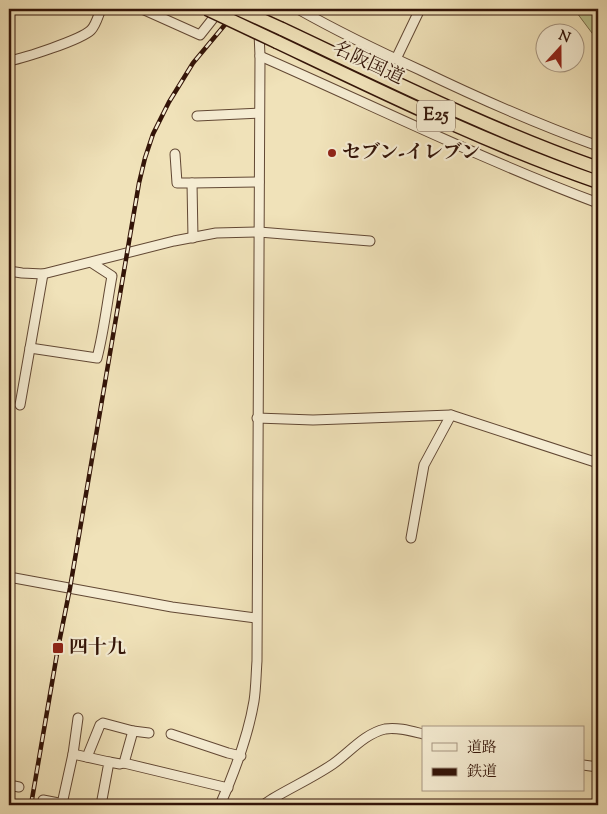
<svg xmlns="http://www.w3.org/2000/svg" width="607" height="814" viewBox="0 0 607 814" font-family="'Sorts Mill Goudy','Noto Serif JP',serif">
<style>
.grass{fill:#bcc38e;stroke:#786c4b}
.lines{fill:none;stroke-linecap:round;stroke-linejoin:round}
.minor-casing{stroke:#624834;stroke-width:11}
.highway-casing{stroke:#331408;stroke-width:15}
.minor{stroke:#f5ecd2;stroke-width:9}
.highway{stroke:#f0e2b9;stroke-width:12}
.rail-casing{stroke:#331408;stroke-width:4.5}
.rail{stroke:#f5ecd2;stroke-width:2.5;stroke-dasharray:8;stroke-linecap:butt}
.highway-bridge-casing{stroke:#331408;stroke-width:15;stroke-linecap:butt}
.highway-bridge{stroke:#f0e2b9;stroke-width:12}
.poi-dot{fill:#8f2418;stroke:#f5ecd2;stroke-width:2}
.labels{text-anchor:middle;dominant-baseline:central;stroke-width:4.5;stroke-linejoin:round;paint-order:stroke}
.shield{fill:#f5ecd2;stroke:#6d5545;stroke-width:1}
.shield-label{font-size:18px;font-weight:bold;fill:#331408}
.street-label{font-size:19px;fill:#331408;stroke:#f5ecd2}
.poi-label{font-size:19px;font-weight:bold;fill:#331408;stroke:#f5ecd2;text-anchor:start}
</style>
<rect width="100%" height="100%" fill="#f0e2b9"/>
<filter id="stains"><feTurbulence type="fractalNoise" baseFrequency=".004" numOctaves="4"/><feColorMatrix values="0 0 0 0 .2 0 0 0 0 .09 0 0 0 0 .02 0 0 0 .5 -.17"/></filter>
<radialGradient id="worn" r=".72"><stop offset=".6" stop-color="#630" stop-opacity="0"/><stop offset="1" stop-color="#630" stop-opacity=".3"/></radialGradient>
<polygon class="grass" points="574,9 595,9 598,14 598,41"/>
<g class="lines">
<g class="minor-casing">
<g id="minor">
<polyline points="142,9 200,35 219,11"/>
<path d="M 298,9 C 337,31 378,51 420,70 C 478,98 537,124 598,146"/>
<path d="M 260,56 C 372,105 483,160 598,203"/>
<polyline points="396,59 420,9"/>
<path d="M 9,61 C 24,58 81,40 91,30 C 96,25 98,16 101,9"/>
<polyline points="197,116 259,113"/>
<polyline points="175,154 177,183 192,183 193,238"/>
<polyline points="192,183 259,182"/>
<polyline points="9,271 22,273 43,274 174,241 216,233 259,232 370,241"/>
<path d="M 30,348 L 97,358 C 104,331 107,303 112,276 L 92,263"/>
<polyline points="20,405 43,274"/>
<polyline points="257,418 313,420 451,415 598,463"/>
<polyline points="411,538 424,465 451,415"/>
<polyline points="9,577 172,607 256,618"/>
<polyline points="171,734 228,753 241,756"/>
<polyline points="73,754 78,718"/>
<polyline points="87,757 100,725 103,723 133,731 149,733"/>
<polyline points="109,762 120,764 124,763 133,731"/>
<polyline points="124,763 228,788"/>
<polyline points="583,765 598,767"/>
<polyline points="9,785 19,787"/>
<polyline points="62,804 73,754 109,762 101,805"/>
<polyline points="42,805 43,800 69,805"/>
<path d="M 220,805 C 235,771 248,737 254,701 C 256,688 256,674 257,661 L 260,56 L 258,9"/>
<path d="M 263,805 L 272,799 C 292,787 314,777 333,764 C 350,752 364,734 385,729 C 398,727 411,731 423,734"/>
</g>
</g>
<g class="highway-casing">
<g id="highway">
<path d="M 282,29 C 386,78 490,130 598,168"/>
<path d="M 277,42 C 382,92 488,144 598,182"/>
</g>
</g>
<use href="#minor" class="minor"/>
<use href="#highway" class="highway"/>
<g class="rail-casing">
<polyline id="rail" points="31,805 58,648 70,588 139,183 145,158 153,134 169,102 193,63 238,9"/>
</g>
<use href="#rail" class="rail"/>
<g class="highway-bridge-casing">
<g id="highway-bridge">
<polyline points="207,9 277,42"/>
<polyline points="238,9 282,29"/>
</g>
</g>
<use href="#highway-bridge" class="highway-bridge"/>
</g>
<g class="poi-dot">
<circle cx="332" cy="153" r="5"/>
<rect x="52" y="642" width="12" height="12" rx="2.5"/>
</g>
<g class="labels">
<rect class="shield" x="417" y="100.5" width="38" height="31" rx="4"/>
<g class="shield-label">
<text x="436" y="116">E25</text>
</g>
<g class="street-label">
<text transform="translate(368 64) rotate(25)">名阪国道</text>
</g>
<g class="poi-label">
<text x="342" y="153">セブン-イレブン</text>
<text x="69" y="648">四十九</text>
</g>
</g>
<rect width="607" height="814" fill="none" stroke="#f0e2b9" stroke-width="30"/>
<rect x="10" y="10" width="587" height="794" fill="none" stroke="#331408" stroke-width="2.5"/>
<rect x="15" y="15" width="577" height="784" fill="none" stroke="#331408"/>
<rect x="422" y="726" width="162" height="65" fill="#f5ecd2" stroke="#a79681"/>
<rect x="432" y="743" width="25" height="8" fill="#f5ecd2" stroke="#a79681"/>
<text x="467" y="752" font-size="15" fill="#331408">道路</text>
<rect x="432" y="768" width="25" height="8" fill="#331408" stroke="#a79681"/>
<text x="467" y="776" font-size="15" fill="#331408">鉄道</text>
<g transform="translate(560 48) rotate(21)"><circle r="24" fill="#f5ecd2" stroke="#a79681"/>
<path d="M0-4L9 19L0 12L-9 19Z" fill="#8f2418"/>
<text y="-8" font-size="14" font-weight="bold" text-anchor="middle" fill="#331408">N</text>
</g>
<rect width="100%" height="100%" filter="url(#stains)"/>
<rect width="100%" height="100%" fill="url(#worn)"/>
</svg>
